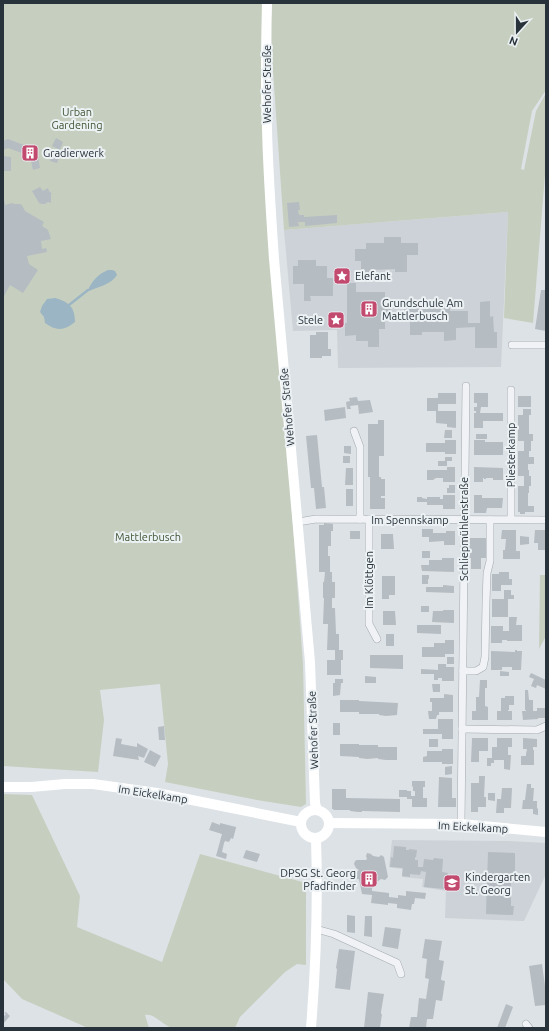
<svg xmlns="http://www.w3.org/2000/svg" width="549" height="1031" viewBox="0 0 549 1031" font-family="Ubuntu,sans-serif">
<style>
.built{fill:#ccd2d7}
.green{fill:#c6cfbf}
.water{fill:#9bb5c4}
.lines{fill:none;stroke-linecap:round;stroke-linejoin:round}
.stream{stroke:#9bb5c4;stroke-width:2.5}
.building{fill:#b5bcc2}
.street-casing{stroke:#a3aaaf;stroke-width:8}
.street{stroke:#f0f2f5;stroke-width:7}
.secondary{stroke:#fff;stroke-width:10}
.labels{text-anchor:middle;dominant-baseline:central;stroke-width:4;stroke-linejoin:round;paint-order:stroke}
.street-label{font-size:11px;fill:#28323b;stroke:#ecf1f4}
.park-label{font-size:11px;fill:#415636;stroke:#ecf1f4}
.poi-label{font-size:11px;fill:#28323b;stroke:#ecf1f4;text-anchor:start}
</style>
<rect width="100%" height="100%" fill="#dde2e6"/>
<g class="built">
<polygon points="508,212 501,367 338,368 337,330 293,331 284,230"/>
<polygon points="392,840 509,841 546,843 546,874 524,921 445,918 446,891 422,887 423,879 402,877 402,869 389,867"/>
</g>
<g class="green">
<polygon points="3,3 265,3 278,320 303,664 306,804 301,807 257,800 165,782 168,764 160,684 100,690 104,720 98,772 3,766"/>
<polygon points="272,3 546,3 546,90 532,111 521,169 524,170 536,111 546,93 546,175 545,175 533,323 504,318 508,212 284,230 272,56 271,21"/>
<polygon points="540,575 546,575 546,636 539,649"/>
<path d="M 3,794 L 32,795 L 80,896 L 77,927 L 162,962 L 200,854 L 306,883 L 306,965 L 297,964 L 285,972 L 240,1017 L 235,1028 L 172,1028 C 169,1027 166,1025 163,1023 C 157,1019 153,1014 145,1015 L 149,1028 L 88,1028 L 22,999 L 3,979 Z"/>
</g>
<g class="water">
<path d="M 108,270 L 112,270 L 115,271 L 117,275 C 112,284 98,287 89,291 L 88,290 C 92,281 98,274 108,270 Z"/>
<path d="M 55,298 C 69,302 75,307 75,322 C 64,331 56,331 45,323 L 44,317 L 40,312 L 42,306 L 47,299 Z"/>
</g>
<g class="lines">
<polyline class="stream" points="69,305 88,290"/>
</g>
<g class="building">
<polygon points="56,138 63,142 60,150 52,146"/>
<polygon points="8,139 37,150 40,168 33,170 30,156 8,148 3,150 3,141"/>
<polygon points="53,155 59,158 57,163 50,161"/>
<polygon points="3,156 11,157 11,171 3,171"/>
<polygon points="40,187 43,191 48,188 49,191 52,194 51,194 51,203 48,202 45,204 42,204 39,203 32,191"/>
<polygon points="4,198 5,205 12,203 14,204 20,204 22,205 25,211 44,222 42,226 48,230 51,239 41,241 42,249 46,248 47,252 27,256 29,264 38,270 23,293 10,285 3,298"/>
<polygon points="299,202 300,210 298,210 299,215 304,215 304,217 337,215 337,223 305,226 305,222 298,222 299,226 289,227 287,203"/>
<polygon points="384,237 401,237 401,243 418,243 418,255 407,255 407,272 395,272 395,269 373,270 373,278 361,278 361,261 355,261 355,249 366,249 366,243 384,243"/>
<polygon points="298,260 316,260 316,266 327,266 327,278 333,278 333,296 310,296 311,301 304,301 304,284 293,284 293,266 298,266"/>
<polygon points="347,283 356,283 356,292 385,292 385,300 390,300 391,318 385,318 385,329 379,329 379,347 368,347 368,341 356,341 356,335 345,336 345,323 347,323"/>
<polygon points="541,290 546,290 546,331 535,329"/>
<polygon points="416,300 433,300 433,306 450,306 450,311 468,311 468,323 480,323 480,302 490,301 490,317 493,316 494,332 497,332 497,348 475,348 475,327 456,328 456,340 444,341 444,332 422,332 422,335 410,335 410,318 404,318 404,306 416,306"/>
<polygon points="316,332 328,332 328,349 331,349 331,356 322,356 322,358 310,358 310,335 316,335"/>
<polygon points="438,393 456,393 456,404 438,404 438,411 456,411 456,428 447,427 447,424 436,423 436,411 427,411 427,398 438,398"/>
<polygon points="474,393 488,393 488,407 481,407 480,413 503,413 503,421 483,421 483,428 474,428 474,413 476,413 476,411 474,411 474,407 477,407 477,403 474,403"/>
<rect x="518" y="396" width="13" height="11"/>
<polygon points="357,397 358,401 370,400 373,412 359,414 358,405 350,406 351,409 347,409 346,402 350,401 349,398"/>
<polygon points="345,407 346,418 325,421 324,410"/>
<polygon points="523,409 531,409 531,415 529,415 529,434 533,434 533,441 531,441 531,451 529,451 529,457 534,457 534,464 528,464 528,470 529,470 529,476 531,476 531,486 529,486 529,493 528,493 528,506 534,506 534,512 525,512 525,514 520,514 520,512 518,512 518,486 524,486 524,476 518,476 518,451 524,451 524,441 518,441 518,415 523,415"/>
<polygon points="378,420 384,420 384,456 379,456 379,477 381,477 381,479 385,479 385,496 381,496 381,498 385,498 385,509 370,509 370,477 368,477 368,424 378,424"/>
<polygon points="445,430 452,430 452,438 444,438"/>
<rect x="476" y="434" width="11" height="5"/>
<polygon points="317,435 322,487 324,487 326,508 316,509 314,488 311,488 306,436"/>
<polygon points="445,440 456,440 456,454 445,454 445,452 426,452 426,443 445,443"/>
<polygon points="474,440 485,440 485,442 503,442 503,455 474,455"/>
<polygon points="344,446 351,446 351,454 344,453"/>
<rect x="343" y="456" width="7" height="7"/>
<polygon points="445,457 452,457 452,461 447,461 447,466 438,466 438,461 445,461"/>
<polygon points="447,467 455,467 455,482 443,482 443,478 436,478 433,480 427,480 427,470 447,470"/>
<polygon points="474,467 503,468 503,480 493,480 493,478 486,478 486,479 484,479 484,478 483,478 483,482 474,482"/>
<polygon points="346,468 353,468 353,485 345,485"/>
<polygon points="449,485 455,485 455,493 447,493 447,488 449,488"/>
<rect x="346" y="489" width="7" height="17"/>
<polygon points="443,495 455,495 455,509 443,509 443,505 427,505 427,502 417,502 417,497 422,497 422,498 427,499 427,497 440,497 440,499 443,499"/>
<polygon points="474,495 482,495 482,498 503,498 502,508 487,508 486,513 474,513"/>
<polygon points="324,523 333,524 333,531 331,531 331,546 328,546 328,556 330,556 330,572 332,572 332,582 335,582 335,598 332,598 332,608 335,608 336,634 339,634 339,650 343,650 343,660 341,660 341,675 327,675 327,660 335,660 335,650 327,650 328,624 323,624 324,598 323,598 323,582 324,582 325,572 319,572 319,525 324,525"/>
<polygon points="422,529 433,529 433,533 446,533 446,531 455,531 455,545 444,545 444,541 429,542 429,537 422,537"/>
<polygon points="502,530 516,530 516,551 520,551 520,559 503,559 503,550 505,550 506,539 501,539"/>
<polygon points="535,530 546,530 546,550 538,550 538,543 534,543"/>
<rect x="350" y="531" width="10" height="8"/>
<polygon points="381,534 393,534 394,549 381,549"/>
<polygon points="520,536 529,537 529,544 520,545"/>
<polygon points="466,538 486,538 486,558 481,558 481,569 471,569 471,558 466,558"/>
<rect x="422" y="551" width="8" height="7"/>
<polygon points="442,558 454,558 454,572 422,571 421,565 429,565 429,560 442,560"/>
<polygon points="499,572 509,572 509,579 512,579 512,585 501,585 501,591 492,591 492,574 499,574"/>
<polygon points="422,575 429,575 429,579 428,579 428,584 422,584"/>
<polygon points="382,576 395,576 395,595 389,595 389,599 382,599"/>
<polygon points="443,585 454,586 454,593 426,592 426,587 443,587"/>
<polygon points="504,590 511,590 511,595 514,595 514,599 508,599 508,617 492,617 492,599 504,599"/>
<rect x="421" y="606" width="8" height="6"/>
<polygon points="443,610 454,610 454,623 432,622 433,611 443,611"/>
<polygon points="383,611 395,611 396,625 383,625"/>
<polygon points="509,617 517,617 516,625 522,625 522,641 507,641 507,640 502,640 502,643 491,643 491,626 503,626 503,631 509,631"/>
<polygon points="417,625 441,625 441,634 417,633"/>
<rect x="386" y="634" width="8" height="12"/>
<polygon points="445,640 454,640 454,654 445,654 445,657 422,657 422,647 434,647 434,643 445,643"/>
<polygon points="515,650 517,650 517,651 522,651 521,670 512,670 512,667 502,667 502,670 491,670 491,651 515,652"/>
<polygon points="370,655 403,655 403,669 370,668"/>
<rect x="447" y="657" width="7" height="7"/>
<polygon points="438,664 446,664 446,667 454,667 454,681 442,681 442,678 438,678 438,680 434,680 434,674 421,674 421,669 438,670"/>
<polygon points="500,671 509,672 509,676 500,676"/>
<polygon points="531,673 546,680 546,689 537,685 536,688 531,686 534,679 529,677"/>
<polygon points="365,676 376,677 376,683 365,683"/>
<polygon points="335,679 343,679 343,683 341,683 340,695 333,696 333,683 335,683"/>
<polygon points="480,680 487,680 487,688 485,688 485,706 488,707 488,720 472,720 472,711 476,711 476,697 479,697"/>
<polygon points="432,684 440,684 440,692 433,692"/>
<polygon points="525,690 528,690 529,700 533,700 533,711 537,711 537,708 546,708 546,718 538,718 538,719 523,720 522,711 526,711 526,710 525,710"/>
<polygon points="444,694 453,695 453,712 439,712 439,715 437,715 436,719 429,719 428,711 432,711 432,702 430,702 430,698 444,698"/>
<polygon points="505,696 514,696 514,705 509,705 509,710 508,710 508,711 512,711 512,720 497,720 497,711 501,711 501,698 505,698"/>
<polygon points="340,700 359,700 359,701 398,703 397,715 386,716 379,715 379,714 359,714 359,712 340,712"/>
<polygon points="438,719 453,719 453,739 442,739 442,734 423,734 423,729 438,729"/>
<rect x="333" y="723" width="7" height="12"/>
<polygon points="164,726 165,740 159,740 158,727"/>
<polygon points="116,738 122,739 121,744 137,747 137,743 148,749 144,758 138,756 139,760 113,756"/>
<polygon points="472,738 488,738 488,751 479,751 479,762 471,762"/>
<polygon points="497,738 512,738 512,747 508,747 508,755 511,755 510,770 504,769 504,760 494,760 494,763 491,763 491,766 487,766 487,758 492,758 492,747 497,747"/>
<polygon points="523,738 537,739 537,747 533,747 533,750 534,750 534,765 521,765 521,756 526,756 526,754 527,749 523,749"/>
<rect x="429" y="739" width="9" height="8"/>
<polygon points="340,744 359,744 359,745 378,745 378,747 397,747 397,760 386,760 378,759 378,758 367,759 359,758 359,757 340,756"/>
<polygon points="442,749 453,749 453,764 442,764 442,762 423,762 423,757 427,756 427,751 442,751"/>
<polygon points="150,750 161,756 155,767 144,762"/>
<polygon points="452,766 452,774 445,775 445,767"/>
<polygon points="479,776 485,776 484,797 486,797 486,807 478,807 478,812 471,812 471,783 479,783"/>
<polygon points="439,777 452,778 452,798 456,798 456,807 438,807"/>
<polygon points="412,781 425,781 425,787 423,787 423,798 427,798 427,807 412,807 412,799 407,799 407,797 399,797 399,790 407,790 407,791 411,791 411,796 415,796 415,791 413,791 413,786 412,787"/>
<polygon points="527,784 531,784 531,788 534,788 533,801 537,801 537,808 538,809 538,815 533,814 533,809 522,809 523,800 525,800"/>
<polygon points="502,788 512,788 511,808 504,808 504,813 496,813 497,799 501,799"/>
<polygon points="332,789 346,789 346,798 400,799 400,812 362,811 362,812 358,812 350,811 350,810 334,810 333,809 332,809"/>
<polygon points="488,793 495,793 495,801 488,800"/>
<polygon points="212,822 220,825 220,823 236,827 236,828 233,839 231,838 229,842 225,841 224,843 222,852 227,854 226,859 216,856 222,834 209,830"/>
<polygon points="394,846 406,847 406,850 409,850 409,849 417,850 416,857 415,857 415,860 418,860 418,867 423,867 424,859 433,860 434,858 443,859 442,872 448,873 447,882 445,881 444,889 424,887 426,872 421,871 420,875 410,874 410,877 402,876 403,868 390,867 391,857 393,858"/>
<polygon points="246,850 260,854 257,862 243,858"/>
<polygon points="488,852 515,853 515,878 511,878 511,906 514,906 513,915 486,914"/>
<polygon points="367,853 371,854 373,856 379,857 381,855 384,857 388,877 385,880 381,879 374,884 375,886 372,888 372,891 389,893 389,897 398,898 398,895 406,896 406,891 426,893 425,899 415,898 414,904 412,904 411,910 397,908 397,904 388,903 388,905 371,903 372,895 362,894 359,879 356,879 355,876 355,873 359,870 356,868 354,864 355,861 357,860 366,860 367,859 366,856"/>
<polygon points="347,915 355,916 355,933 347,932"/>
<polygon points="365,916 372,916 372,937 364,936"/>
<polygon points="385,927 401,929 398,949 382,946"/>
<polygon points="425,939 442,941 439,959 439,960 444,961 441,979 441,980 445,981 442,1001 436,1000 433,1019 427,1019 426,1028 409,1028 411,1017 417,1017 419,998 426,999 429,979 425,978 427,959 422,958"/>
<polygon points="339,949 355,951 350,990 335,988 337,969 336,968"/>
<polygon points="542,964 546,993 546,1005 535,1006 529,966"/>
<polygon points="368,992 384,994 381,1012 381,1014 382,1014 380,1028 364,1028"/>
<polygon points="506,1004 513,1007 505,1028 497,1028"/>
<polygon points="6,1012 10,1016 3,1024 3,1015 4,1016 6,1014 4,1013"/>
</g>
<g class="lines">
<g class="street-casing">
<g id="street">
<polyline points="512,345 546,345"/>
<polyline points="354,431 360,447 360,519"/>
<polyline points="369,519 369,624 377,639"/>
<polyline points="511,519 511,390"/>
<polyline points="298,522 316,519 546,520"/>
<polyline points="463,671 476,671 483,667 485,657 486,603 487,573 490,561 490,520"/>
<polyline points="462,729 537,730 546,726"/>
<polyline points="461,824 466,386"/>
<polyline points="316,929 334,934 397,963 401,974"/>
<polyline points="526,1024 529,1028"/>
</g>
</g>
<use href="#street" class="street"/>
<g class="secondary">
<path d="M 267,3 C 266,45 265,86 267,128 C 268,172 271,215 274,259 L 310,662 L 315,803 L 317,810"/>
<polyline points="3,787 31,787 65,784 93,784 157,793 301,822"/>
<circle cx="315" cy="824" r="14"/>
<polyline points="329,823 461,824 546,832"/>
<path d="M 311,1028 C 316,965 318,901 316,838"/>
</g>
</g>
<defs>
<g id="building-square" transform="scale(0.9)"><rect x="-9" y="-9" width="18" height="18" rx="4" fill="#c34a6f" stroke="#ecf1f4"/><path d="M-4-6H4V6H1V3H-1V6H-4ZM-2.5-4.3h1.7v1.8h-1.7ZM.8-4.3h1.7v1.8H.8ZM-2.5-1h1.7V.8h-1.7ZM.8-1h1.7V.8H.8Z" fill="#fff"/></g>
<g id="sight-square" transform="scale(0.9)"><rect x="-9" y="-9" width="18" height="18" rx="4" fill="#c34a6f" stroke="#ecf1f4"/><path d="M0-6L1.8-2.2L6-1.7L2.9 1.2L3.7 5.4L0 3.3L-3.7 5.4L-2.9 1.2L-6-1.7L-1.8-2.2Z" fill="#fff"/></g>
<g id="school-square" transform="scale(0.9)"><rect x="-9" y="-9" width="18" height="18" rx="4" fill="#c34a6f" stroke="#ecf1f4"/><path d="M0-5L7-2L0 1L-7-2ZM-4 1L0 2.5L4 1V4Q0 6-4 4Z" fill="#fff"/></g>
</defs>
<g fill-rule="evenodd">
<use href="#building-square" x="30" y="153"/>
<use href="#sight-square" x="342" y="276"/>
<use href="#building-square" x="369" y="309"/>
<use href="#sight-square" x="336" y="320"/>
<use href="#building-square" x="369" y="879"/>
<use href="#school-square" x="452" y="883"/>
</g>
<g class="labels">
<g class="street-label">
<text transform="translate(267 84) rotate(-90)">Wehofer Straße</text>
<text transform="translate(287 407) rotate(-95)">Wehofer Straße</text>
<text transform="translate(511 455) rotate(-90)">Pliesterkamp</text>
<text x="410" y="520">Im Spennskamp</text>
<text transform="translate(464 529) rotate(-90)">Schliepmühlenstraße</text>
<text transform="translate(369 580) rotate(-90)">Im Klöttgen</text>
<text transform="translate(313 730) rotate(-92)">Wehofer Straße</text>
<text transform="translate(153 794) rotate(9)">Im Eickelkamp</text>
<text transform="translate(473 827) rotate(3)">Im Eickelkamp</text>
</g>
<g class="park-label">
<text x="77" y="112">Urban<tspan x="77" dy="13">Gardening</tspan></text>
<text x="148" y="537">Mattlerbusch</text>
</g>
<g class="poi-label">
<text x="43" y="153">Gradierwerk</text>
<text x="355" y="276">Elefant</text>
<text x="382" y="303">Grundschule Am<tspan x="382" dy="13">Mattlerbusch</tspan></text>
<text x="323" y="320" text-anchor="end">Stele</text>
<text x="356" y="873" text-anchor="end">DPSG St. Georg<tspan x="356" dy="13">Pfadfinder</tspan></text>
<text x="465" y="877">Kindergarten<tspan x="465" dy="13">St. Georg</tspan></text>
</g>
</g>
<rect width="549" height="1031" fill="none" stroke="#28323b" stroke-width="8"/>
<g transform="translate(517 32) rotate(201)" stroke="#ecf1f4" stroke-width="3" paint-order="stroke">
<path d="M0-3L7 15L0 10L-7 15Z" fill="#28323b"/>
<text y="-6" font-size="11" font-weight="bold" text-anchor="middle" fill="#28323b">N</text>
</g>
</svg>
